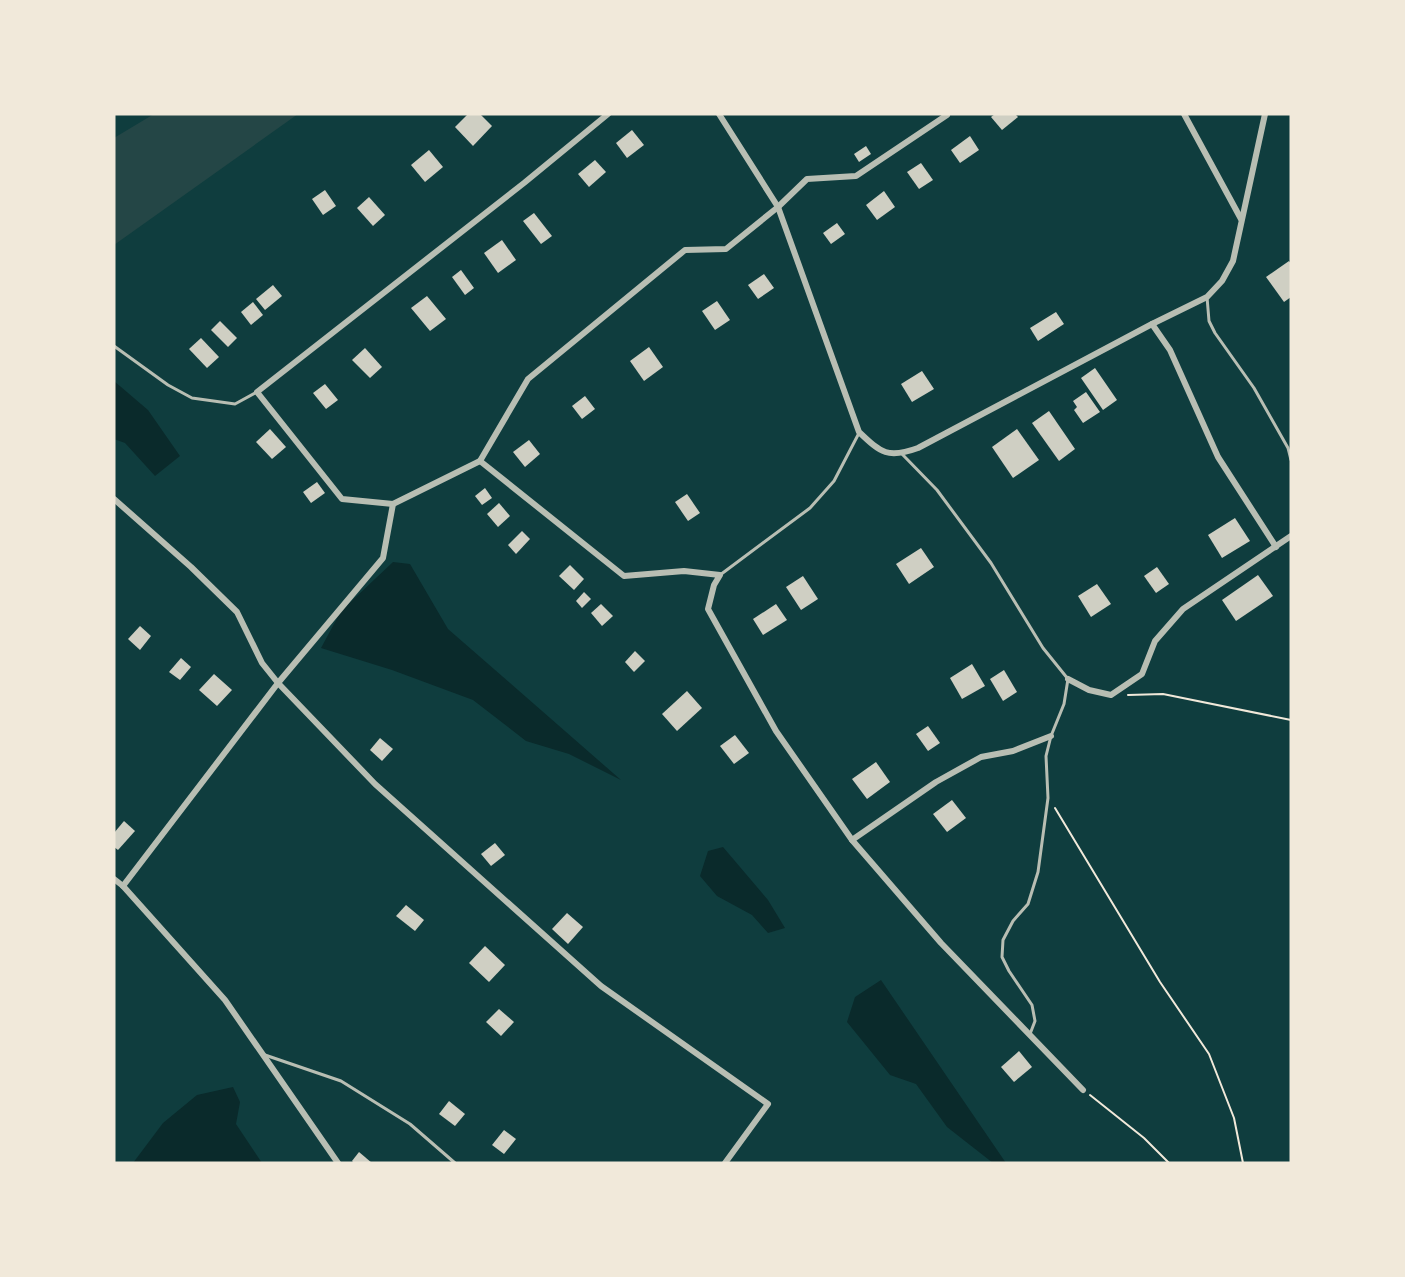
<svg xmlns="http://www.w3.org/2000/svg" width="1405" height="1277" viewBox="0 0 1405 1277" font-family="'Open Sans',sans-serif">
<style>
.green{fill:#244646}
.water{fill:#0a2a2b}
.building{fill:#cfcfc3}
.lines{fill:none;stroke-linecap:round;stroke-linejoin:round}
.path{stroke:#f1e9da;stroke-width:2}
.service{stroke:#b8beb3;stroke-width:3}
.minor{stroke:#b8beb3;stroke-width:6}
</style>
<rect width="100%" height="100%" fill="#0f3d3e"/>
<polygon class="green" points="154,114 298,114 114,245 114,138"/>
<g class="water">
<polygon points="114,381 148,410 180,456 155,476 125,443 114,439"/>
<polygon points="393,562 410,564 448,629 621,780 569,754 526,741 473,700 392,670 321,648 341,611"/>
<polygon points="723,847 768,900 785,928 768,933 752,915 717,896 700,876 708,851"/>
<polygon points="881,980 1006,1163 993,1163 947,1127 916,1084 890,1075 847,1022 855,997"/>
<polygon points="233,1087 240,1102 236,1124 262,1163 133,1163 163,1123 197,1095"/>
</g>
<g class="building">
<polygon points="468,114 480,114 492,126 473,146 455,127"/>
<polygon points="995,114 1015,114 1018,117 1002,130 991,117"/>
<polygon points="632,130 644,145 627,158 616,143"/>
<polygon points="970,136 979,150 960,163 951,150"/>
<polygon points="866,146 871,154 859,162 854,154"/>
<polygon points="429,150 443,167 425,182 411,165"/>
<polygon points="595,160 606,172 589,187 578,174"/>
<polygon points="921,163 933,180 919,189 907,172"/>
<polygon points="325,190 336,206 323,215 312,199"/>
<polygon points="884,191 895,207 877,220 866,205"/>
<polygon points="369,197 385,215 373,226 357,208"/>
<polygon points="534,213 552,236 541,244 523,221"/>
<polygon points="837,223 845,234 831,244 823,233"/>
<polygon points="502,240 516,260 498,273 484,253"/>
<polygon points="1289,261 1291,264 1291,297 1284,302 1266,277"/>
<polygon points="461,270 474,288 465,295 452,277"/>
<polygon points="764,274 774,288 758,299 748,285"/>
<polygon points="273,285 282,296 265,310 256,299"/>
<polygon points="427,296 446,319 430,331 411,308"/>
<polygon points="717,301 730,320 715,330 702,311"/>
<polygon points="253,302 263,315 251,325 241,312"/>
<polygon points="1056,312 1064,324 1038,341 1030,328"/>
<polygon points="220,321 237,338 228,347 211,330"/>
<polygon points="201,338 219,357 207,368 189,349"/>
<polygon points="649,347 663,367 644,381 630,361"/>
<polygon points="365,348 382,367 370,378 352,360"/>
<polygon points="1095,368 1117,400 1103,410 1081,378"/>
<polygon points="922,371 934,389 912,402 901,384"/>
<polygon points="325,384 338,400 326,409 313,393"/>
<polygon points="1086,392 1100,412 1083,423 1074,410 1077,407 1073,401"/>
<polygon points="585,396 595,409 582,419 572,406"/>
<polygon points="1049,411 1075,449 1059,461 1032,423"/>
<polygon points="270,429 286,447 272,459 256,442"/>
<polygon points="1017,429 1039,460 1013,478 992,447"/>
<polygon points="529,440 540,454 525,467 513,452"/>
<polygon points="317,482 325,493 311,503 303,492"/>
<polygon points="485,488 492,498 482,505 475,496"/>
<polygon points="687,494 700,513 688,521 675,502"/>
<polygon points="499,503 510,516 498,527 487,514"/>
<polygon points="1235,518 1250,541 1222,558 1208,535"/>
<polygon points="522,531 530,539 516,554 508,545"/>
<polygon points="921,548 934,567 909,584 896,564"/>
<polygon points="570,565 584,579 574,590 559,576"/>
<polygon points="1157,567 1169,584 1156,593 1144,576"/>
<polygon points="1258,575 1273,596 1236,621 1222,600"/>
<polygon points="803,576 818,599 801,610 786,587"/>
<polygon points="1097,584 1111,604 1091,617 1078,596"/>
<polygon points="584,592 591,599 582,608 576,601"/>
<polygon points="601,604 613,616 602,626 591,613"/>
<polygon points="776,604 787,620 763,635 753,619"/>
<polygon points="140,626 151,636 140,650 128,639"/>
<polygon points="635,651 645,661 634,672 625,662"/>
<polygon points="181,658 191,667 180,680 169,672"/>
<polygon points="972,664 985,686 962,699 950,678"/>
<polygon points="1004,670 1017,692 1003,701 990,679"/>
<polygon points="214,674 232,690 217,706 199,690"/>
<polygon points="687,691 702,708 677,731 662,714"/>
<polygon points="928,726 940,743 928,751 916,734"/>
<polygon points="735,735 749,753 734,764 720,746"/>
<polygon points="380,738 393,749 382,761 370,750"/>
<polygon points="876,762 890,782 867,799 852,779"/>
<polygon points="952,800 966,818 947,832 933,814"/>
<polygon points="124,821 135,831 118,850 114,847 114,833"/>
<polygon points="495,843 505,855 491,866 481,854"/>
<polygon points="406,905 424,920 415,931 396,916"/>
<polygon points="567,913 583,927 568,944 552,929"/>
<polygon points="485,946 505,965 489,982 469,963"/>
<polygon points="499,1009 514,1022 501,1036 486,1022"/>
<polygon points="1019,1051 1032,1067 1014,1082 1001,1067"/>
<polygon points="449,1101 465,1114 455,1126 439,1114"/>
<polygon points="504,1130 516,1139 504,1154 492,1145"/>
<polygon points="359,1152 372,1163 354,1163 352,1161"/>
</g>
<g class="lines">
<g class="path">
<polyline points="1128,695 1163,694 1291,720"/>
<polyline points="1055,808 1160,982 1209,1054 1234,1118 1243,1163"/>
<polyline points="1090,1095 1144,1138 1169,1163"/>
</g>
<g class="service">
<polyline points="1207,297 1209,321 1215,333 1254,388 1288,448 1291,460"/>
<polyline points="114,346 168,385 192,398 235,404 257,392"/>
<polyline points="902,454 937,490 991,563 1043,648 1068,679 1064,704 1051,736 1046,756 1048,798 1038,872 1028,904 1013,921 1003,940 1002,957 1009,971 1032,1005 1035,1021 1030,1034"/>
<polyline points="720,575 810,508 834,481 859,433"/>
<polyline points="265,1055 341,1081 410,1124 455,1163"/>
</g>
<g class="minor">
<path d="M 719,114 L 778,207 L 859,432 C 881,453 888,459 918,448 L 1152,324 L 1207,297 L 1222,281 L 1233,261 L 1265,114"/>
<polyline points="1184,114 1241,219"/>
<polyline points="1152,324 1170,350 1218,457 1276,547"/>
<polyline points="480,461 624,576 684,571 720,575 714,585 708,609 776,731 852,840 941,943 1083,1090"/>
<polyline points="480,461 393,504 342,499 257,392 524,183 608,114"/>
<polyline points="480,461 528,379 685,250 726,249 778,207 807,179 856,176 947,115"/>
<polyline points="114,499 191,567 237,612 262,663 278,683 375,784 601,986 768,1104 725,1163"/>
<polyline points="1068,679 1089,690 1111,695 1142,674 1155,641 1183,609 1291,536"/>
<polyline points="852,840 936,782 981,757 1013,751 1051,736"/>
<polyline points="114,879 123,886 225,1000 338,1163"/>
<polyline points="123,886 278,683 383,558 393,504"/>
</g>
</g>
<rect width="1405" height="1277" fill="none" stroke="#f1e9da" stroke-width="231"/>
</svg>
